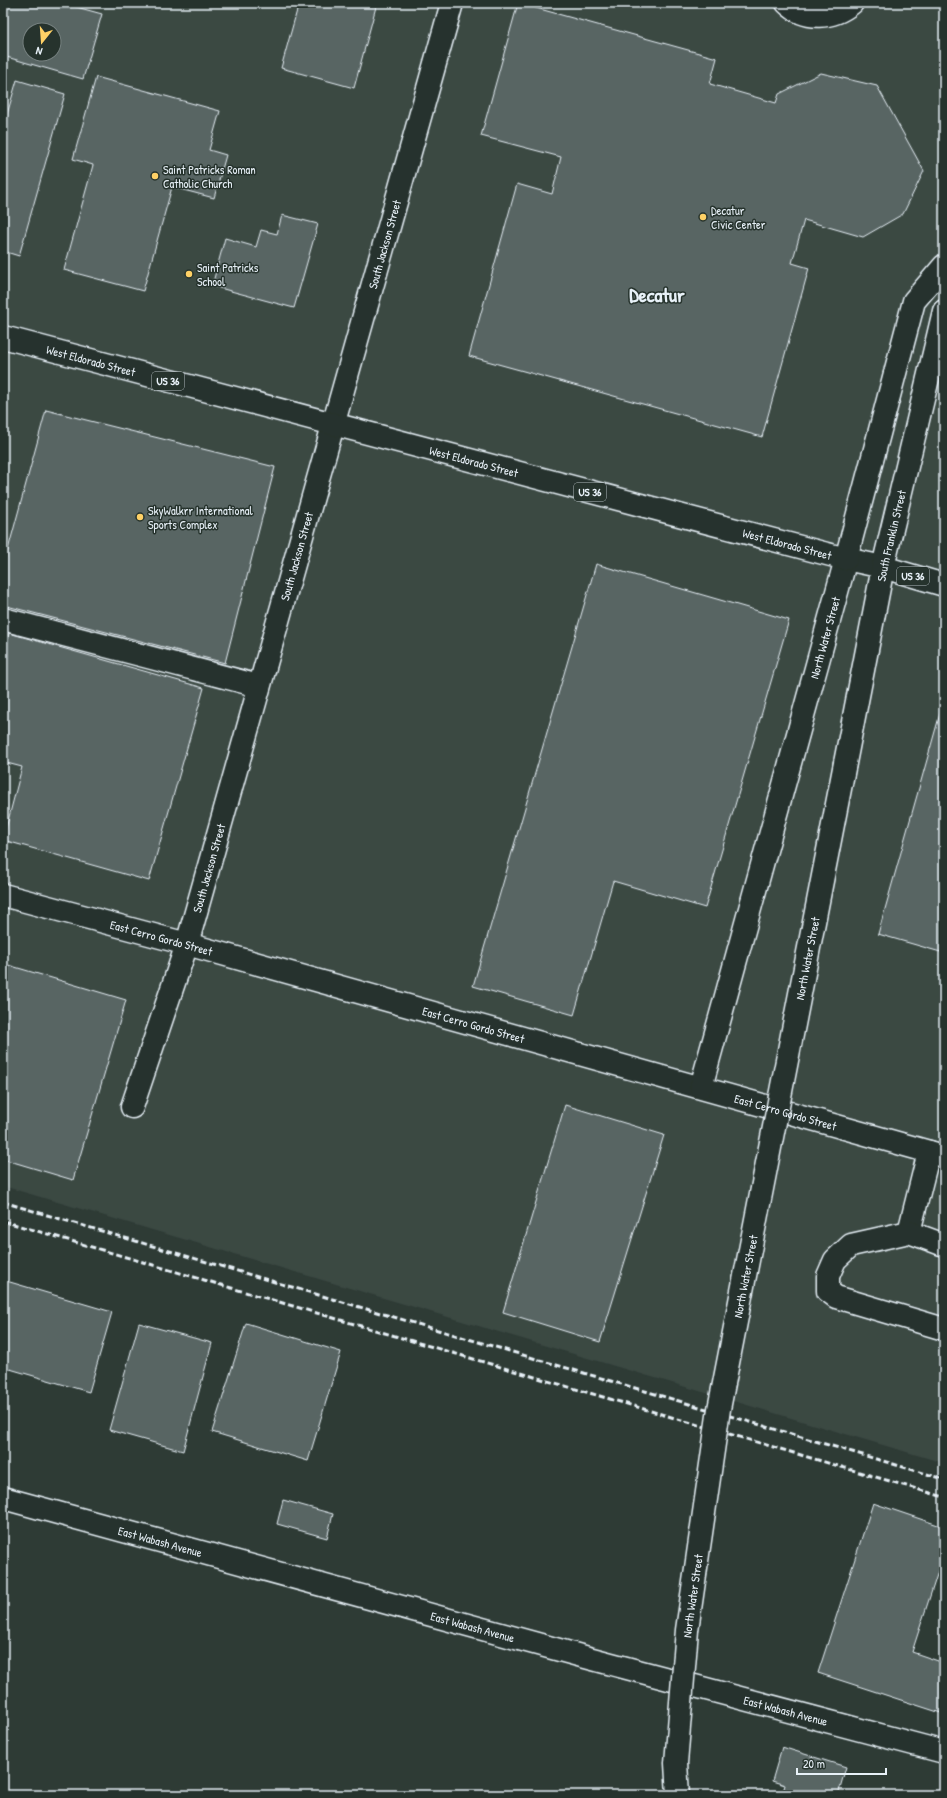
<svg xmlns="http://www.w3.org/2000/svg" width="947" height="1798" viewBox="0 0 947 1798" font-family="'Patrick Hand',sans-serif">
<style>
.built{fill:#3b4843;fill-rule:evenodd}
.building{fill:#596563;stroke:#e8f1f8;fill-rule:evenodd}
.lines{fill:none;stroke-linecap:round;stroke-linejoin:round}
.minor-casing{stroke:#e8f1f8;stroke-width:25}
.major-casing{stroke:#e8f1f8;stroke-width:25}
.minor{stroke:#26332d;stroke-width:22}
.major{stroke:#26332d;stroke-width:22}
.rail{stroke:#e8f1f8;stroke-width:3;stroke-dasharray:6 3;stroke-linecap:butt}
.major-bridge-casing{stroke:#e8f1f8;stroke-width:25;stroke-linecap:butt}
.major-bridge{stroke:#26332d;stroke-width:22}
.poi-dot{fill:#ffd166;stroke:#26332d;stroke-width:1.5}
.labels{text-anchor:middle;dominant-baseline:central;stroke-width:3;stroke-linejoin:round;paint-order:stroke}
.shield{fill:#26332d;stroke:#aeb8bb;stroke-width:1}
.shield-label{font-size:11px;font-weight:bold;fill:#e8f1f8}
.poi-label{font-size:12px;fill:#e8f1f8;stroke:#26332d;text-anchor:start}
.street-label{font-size:12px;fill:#e8f1f8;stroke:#26332d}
.town-label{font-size:20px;font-weight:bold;fill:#e8f1f8;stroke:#26332d}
</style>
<rect width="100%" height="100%" fill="#2e3b35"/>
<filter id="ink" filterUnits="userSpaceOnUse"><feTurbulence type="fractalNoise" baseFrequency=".025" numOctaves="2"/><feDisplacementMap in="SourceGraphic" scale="8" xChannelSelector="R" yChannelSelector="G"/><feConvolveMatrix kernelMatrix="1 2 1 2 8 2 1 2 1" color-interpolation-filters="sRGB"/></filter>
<g filter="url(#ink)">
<path class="built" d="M 3,3 L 944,3 L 944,1463 L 3,1186 ZM 30,30 L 54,30 L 54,54 L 30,54 Z"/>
<g class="building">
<path d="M 3,3 L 62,3 L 102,14 L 83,79 L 3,56 ZM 30,30 L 54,30 L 54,54 L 30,54 Z"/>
<polygon points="299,3 377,3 354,88 281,68"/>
<polygon points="518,3 717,58 710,84 776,103 779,94 821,73 877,86 924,171 903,214 863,237 804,220 792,263 809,268 762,437 469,356 517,184 552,194 561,157 481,136"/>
<polygon points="96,77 220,111 209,150 226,155 214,198 172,187 143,291 64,270 93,165 73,159"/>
<polygon points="17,80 65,94 19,256 3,251 3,128"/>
<polygon points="282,215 318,224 294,308 212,286 225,238 256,247 261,230 277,234"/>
<polygon points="46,410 275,467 225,663 3,605 3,568"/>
<polygon points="596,564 789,620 705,908 613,881 574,1015 473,986"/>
<polygon points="9,633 204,688 149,881 3,840 22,767 3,762 3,655"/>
<polygon points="941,710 944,711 944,953 878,934"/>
<polygon points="8,965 126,1000 73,1180 3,1159 3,982"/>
<polygon points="565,1105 664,1135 600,1342 503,1312"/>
<polygon points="3,1280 112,1312 89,1392 3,1367"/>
<polygon points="139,1323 212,1343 183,1451 109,1430"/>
<polygon points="246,1323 341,1352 308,1461 212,1432"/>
<polygon points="283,1500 333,1514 327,1538 277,1524"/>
<polygon points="873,1503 944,1527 944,1553 912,1652 944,1663 944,1714 818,1673"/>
<polygon points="782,1747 846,1767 838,1795 782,1795 785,1785 772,1781"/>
</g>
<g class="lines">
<g class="minor-casing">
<g id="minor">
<path d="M 787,3 C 805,21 833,19 852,3"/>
<polyline points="3,619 259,686"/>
<path id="s1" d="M 3,895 L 187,944 L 944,1156"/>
<path id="s2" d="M 701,1087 L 846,559"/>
<path id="s3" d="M 132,1107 L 187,944 L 452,3"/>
<polyline points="909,1232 929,1152"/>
<polyline points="944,1245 909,1232 851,1245 835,1260 828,1276 828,1291 836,1297 944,1329"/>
<path id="s4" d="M 3,1498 L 585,1657 L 944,1752"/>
</g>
</g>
<g class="major-casing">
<g id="major">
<path id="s5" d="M 3,337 L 846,559 L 883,567 L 944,585"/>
<polyline points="846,559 914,301 944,266"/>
<path id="s6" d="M 845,763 L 883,567 L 944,311"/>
</g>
</g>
<use href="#minor" class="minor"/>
<use href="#major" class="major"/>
<g class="rail">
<polyline points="3,1202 944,1479"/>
<polyline points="3,1221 944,1497"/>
</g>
<g class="major-bridge-casing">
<g id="major-bridge">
<path id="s7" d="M 678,1795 L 676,1763 L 687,1630 L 719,1409 L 845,763"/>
</g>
</g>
<use href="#major-bridge" class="major-bridge"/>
</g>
</g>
<g class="poi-dot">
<circle cx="155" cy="176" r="4"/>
<circle cx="703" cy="217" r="4"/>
<circle cx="189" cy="274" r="4"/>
<circle cx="140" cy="517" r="4"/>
</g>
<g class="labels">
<g class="shield">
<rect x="152" y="372" width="32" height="18" rx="3"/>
<rect x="574" y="483" width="32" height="18" rx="3"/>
<rect x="897" y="567" width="32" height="18" rx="3"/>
</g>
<g class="shield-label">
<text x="168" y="381">US 36</text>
<text x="590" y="492">US 36</text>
<text x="913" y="576">US 36</text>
</g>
<g class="poi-label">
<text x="163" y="169">Saint Patricks Roman<tspan x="163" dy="14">Catholic Church</tspan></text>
<text x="711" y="210">Decatur<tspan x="711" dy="14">Civic Center</tspan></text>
<text x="197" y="267">Saint Patricks<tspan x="197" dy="14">School</tspan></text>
<text x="148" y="510">SkyWalkrr International<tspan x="148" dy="14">Sports Complex</tspan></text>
</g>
<g class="street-label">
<text stroke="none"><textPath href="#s3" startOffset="899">South Jackson Street</textPath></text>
<text stroke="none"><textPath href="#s5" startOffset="91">West Eldorado Street</textPath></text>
<text stroke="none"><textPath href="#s5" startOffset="487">West Eldorado Street</textPath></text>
<text stroke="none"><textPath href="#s6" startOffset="232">South Franklin Street</textPath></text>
<text stroke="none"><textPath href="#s5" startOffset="811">West Eldorado Street</textPath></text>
<text stroke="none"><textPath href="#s3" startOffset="575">South Jackson Street</textPath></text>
<text stroke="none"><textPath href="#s2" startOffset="466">North Water Street</textPath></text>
<text stroke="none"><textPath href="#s3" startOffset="251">South Jackson Street</textPath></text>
<text stroke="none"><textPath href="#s1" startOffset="164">East Cerro Gordo Street</textPath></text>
<text stroke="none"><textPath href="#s7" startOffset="848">North Water Street</textPath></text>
<text stroke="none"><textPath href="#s1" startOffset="488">East Cerro Gordo Street</textPath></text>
<text stroke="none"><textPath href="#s1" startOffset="812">East Cerro Gordo Street</textPath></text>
<text stroke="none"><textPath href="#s7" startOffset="524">North Water Street</textPath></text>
<text stroke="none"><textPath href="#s4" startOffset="163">East Wabash Avenue</textPath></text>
<text stroke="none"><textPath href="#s7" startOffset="200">North Water Street</textPath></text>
<text stroke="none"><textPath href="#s4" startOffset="487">East Wabash Avenue</textPath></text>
<text stroke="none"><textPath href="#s4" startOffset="811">East Wabash Avenue</textPath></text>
</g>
<g class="town-label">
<text x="657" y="294">Decatur</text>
</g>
</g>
<rect width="947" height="1798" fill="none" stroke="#26332d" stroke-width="16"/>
<rect x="8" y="8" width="931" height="1782" fill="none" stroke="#e8f1f8" stroke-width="1.5" filter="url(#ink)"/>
<g transform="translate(42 42) rotate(197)"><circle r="19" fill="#26332d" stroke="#747f7e"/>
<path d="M0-3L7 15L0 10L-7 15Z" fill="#ffd166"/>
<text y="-6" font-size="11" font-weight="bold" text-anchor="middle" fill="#e8f1f8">N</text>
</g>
<path d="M797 1768v6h89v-6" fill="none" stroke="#e8f1f8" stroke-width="2"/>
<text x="803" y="1768" font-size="12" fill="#e8f1f8" stroke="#26332d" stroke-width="3" paint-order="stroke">20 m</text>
</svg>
